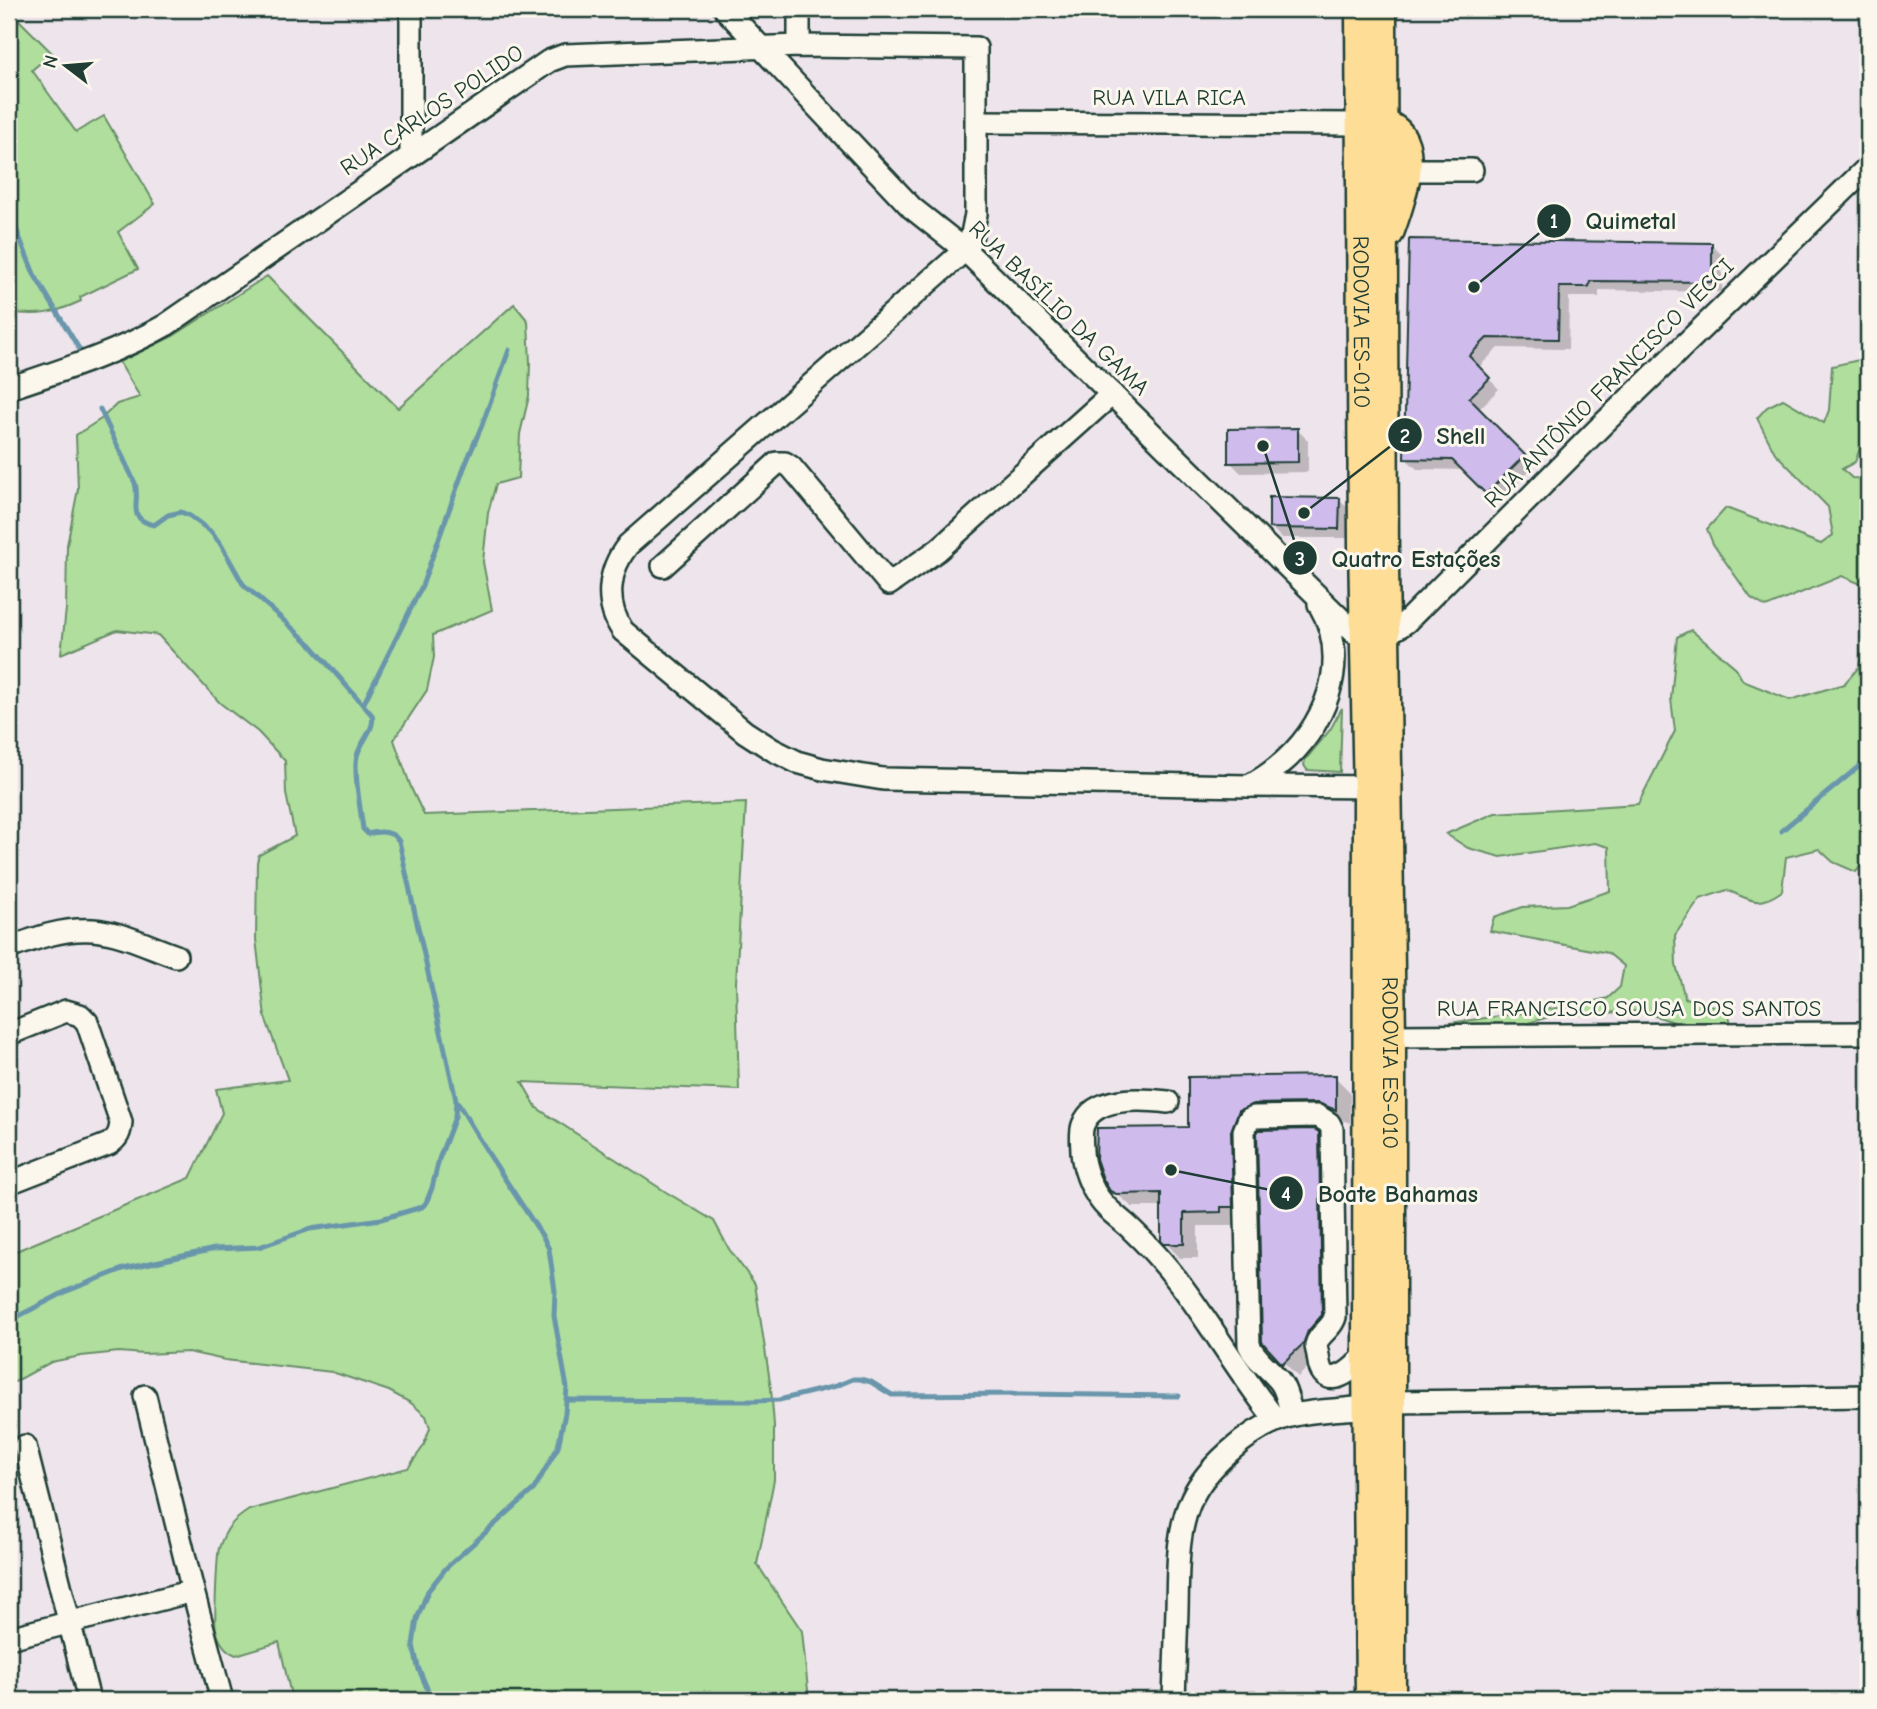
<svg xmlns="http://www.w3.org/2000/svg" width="1877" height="1709" viewBox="0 0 1877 1709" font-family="'Comic Neue',sans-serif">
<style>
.green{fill:#b0de9d;stroke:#688e68;stroke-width:2}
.shadow{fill:#0003}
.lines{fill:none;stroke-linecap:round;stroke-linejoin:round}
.stream{stroke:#6996ab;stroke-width:5}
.building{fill:#cfbced;stroke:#1f3d34;stroke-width:2}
.minor-casing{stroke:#1f3d34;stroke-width:26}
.major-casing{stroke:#1f3d34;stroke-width:33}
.minor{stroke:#fbf7ec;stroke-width:21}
.major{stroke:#fedd96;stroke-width:28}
.labels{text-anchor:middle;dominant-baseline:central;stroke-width:6;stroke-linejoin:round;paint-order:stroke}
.street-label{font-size:23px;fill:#1f3d34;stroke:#fbf7ec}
.leader{fill:none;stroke:#1f3d34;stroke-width:2.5}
.callout-dot{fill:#1f3d34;stroke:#fbf7ec;stroke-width:2.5}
.mark-label{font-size:21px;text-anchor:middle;font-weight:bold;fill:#fff}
.callout-label{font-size:24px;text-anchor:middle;font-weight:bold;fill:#1f3d34;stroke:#fbf7ec;stroke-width:6;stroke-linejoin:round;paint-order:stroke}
</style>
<rect width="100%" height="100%" fill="#eee5ec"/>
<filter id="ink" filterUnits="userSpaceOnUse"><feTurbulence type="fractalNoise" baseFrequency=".0143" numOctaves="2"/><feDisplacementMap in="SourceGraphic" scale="14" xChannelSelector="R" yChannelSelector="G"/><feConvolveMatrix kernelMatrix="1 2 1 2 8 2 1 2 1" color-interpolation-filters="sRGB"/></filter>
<g filter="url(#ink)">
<g class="green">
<path d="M 9,10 L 52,53 L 32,70 L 76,132 L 104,116 L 155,204 L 118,232 L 138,269 L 80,297 L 81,301 C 55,313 39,317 9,312 Z"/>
<path d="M 267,276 L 398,408 L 514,304 L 528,321 L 530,363 L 529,396 L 520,434 L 518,478 L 496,484 L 488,513 L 483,562 L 492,610 L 433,635 L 434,657 L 427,690 L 394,740 L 412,790 L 424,815 L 746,803 L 736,983 L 739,1090 L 522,1082 L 537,1108 L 666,1192 L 714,1221 L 729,1249 L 755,1284 L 771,1388 L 774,1425 L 774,1480 L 757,1564 L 802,1631 L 809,1700 L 292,1700 L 279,1642 L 236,1655 C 225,1651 219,1641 216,1630 C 214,1622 217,1556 219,1548 C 226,1528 232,1521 249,1510 L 408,1468 L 423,1447 L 430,1428 L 426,1416 L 411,1403 L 389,1391 L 332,1372 L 225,1360 L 188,1352 L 144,1354 L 119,1352 L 81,1356 L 51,1362 L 9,1385 L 9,1254 L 190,1178 L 222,1113 L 216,1089 L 288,1080 L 265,1017 L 256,939 L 257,862 L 259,855 L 295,836 L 286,794 L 285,761 L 258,732 L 220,703 L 158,635 L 117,630 L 61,654 L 66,609 L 67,545 L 78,489 L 76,435 L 101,419 L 117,404 L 140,397 L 119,362 L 173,336 Z"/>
<polygon points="1863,359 1868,364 1868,426 1855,462 1842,469 1852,478 1868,479 1868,587 1842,576 1766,607 1751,598 1713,544 1707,529 1726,508 1821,544 1833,535 1828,507 1775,453 1757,418 1767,407 1783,399 1824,423 1829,410 1832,366"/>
<path d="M 1865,625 L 1868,627 L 1868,818 L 1866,860 L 1856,872 L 1833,862 L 1819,849 L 1786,857 L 1782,891 C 1758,908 1753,901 1727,890 L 1700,899 L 1675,935 L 1676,965 L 1685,998 L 1728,1010 L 1731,1024 L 1703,1041 L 1674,1022 L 1639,1011 L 1552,1016 L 1452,1045 L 1441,1034 L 1450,1023 L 1578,1005 L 1608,998 L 1620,987 L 1624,966 L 1608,953 L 1490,931 L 1494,917 L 1523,907 L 1567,905 L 1610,891 L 1609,847 L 1595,843 L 1501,857 L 1468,848 L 1446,834 L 1495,813 L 1638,804 L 1675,731 L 1671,699 L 1677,637 L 1691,630 L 1735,667 L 1743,681 L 1790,700 L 1844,684 L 1859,667 Z"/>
<polygon points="1342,708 1340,772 1307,770 1304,765 1305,760 1330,730"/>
</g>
<g class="shadow">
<polygon points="1411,241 1712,245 1722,255 1722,292 1599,290 1599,297 1569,297 1568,349 1498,348 1478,368 1499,389 1478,410 1534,466 1498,503 1465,470 1417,469 1406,459"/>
<polygon points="1297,430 1308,440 1308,472 1241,473 1230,462"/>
<polygon points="1339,500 1350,510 1349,538 1281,538 1271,527"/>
<polygon points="1335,1077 1350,1092 1350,1123 1334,1117 1254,1124 1246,1221 1234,1221 1234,1226 1198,1226 1198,1258 1180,1258 1163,1240 1163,1207 1132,1207 1110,1188 1190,1128 1190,1078"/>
<polygon points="1318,1134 1333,1148 1335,1329 1317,1358 1298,1377 1264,1341"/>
</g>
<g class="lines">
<g class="stream">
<polyline points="9,211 34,274 81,352"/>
<path d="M 100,409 L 135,483 C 141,503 125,518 154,525 L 168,515 L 181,512 L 190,516 L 210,531 L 220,543 L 243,584 L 310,644 L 372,715 C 376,729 360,742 357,756 C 353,771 361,812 363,829 L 368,834 C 379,831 392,830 399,841 L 456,1100 L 488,1153 L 543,1237 L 549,1249 L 555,1291 L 554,1316 L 567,1388 L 565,1413 L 558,1447 L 534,1489 L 446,1568 L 428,1591 L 417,1619 L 413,1645 L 418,1667 L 432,1700"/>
<polyline points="363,705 422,586 464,468 482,425 509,350"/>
<polyline points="1781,831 1868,759"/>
<polyline points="9,1321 67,1291 123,1269 215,1249 259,1247 310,1229 381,1219 422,1207 426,1203 432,1188 439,1159 455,1117 456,1100"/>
<polyline points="566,1400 754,1401 779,1400 836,1386 853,1379 860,1379 871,1382 892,1395 1023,1394 1179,1396"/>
</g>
</g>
<g class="building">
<polygon points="1409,239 1712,243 1712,282 1590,281 1589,287 1559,287 1558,339 1487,338 1469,356 1490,378 1469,398 1525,455 1486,494 1452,460 1404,459"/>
<polygon points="1298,428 1298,462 1228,463 1228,429"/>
<polygon points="1269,497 1340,498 1339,529 1269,528"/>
<polygon points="1336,1075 1336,1110 1318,1103 1254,1104 1239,1110 1231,1131 1233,1207 1221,1207 1221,1212 1184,1213 1184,1244 1164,1244 1161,1241 1161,1193 1116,1194 1110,1191 1103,1179 1096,1159 1097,1128 1188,1127 1188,1077"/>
<polygon points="1314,1129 1319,1132 1322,1315 1308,1331 1303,1344 1282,1364 1262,1342 1257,1133 1259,1130"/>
</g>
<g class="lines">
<g class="minor-casing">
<g id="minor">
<path d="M 725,9 L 912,208 L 965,250 L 1355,633 C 1374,640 1390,634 1406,622 L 1602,425 L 1868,167"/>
<polyline points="799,9 799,46"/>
<polyline points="977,122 1361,124"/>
<polyline points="411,155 411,9"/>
<polyline points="1407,170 1472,170"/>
<path d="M 9,388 C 63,370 117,353 166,325 L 549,61 L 565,55 L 799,46 L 976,48 L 976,214 L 971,239 L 965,250 L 628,545 C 608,570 604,604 623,631 L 745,732 L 773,750 L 797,762 L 822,769 L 883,779 L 1249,786 L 1380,787"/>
<polyline points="663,566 777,463 785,463 791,467 889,584 938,550 1112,394"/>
<path d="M 1249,786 C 1258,781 1268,775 1276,768 C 1325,730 1353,661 1319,604"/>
<path d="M 9,948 C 36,938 63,928 93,930 C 121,932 150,947 176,956"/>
<path d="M 9,1034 L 66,1011 L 80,1015 L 87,1022 L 121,1122 C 120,1133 118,1138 109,1144 L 9,1183"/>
<polyline points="1391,1036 1868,1033"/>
<path d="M 1168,1102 C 1142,1099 1094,1095 1083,1125 C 1080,1133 1082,1144 1082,1152 C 1083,1167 1091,1189 1101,1201 C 1109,1212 1122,1220 1132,1230 C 1150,1247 1166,1265 1181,1285 C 1214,1329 1242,1378 1276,1420"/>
<polyline points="145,1396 193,1591 222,1700"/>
<polyline points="1392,1402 1868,1396"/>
<path d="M 1292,1415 C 1289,1405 1287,1392 1281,1383 C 1271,1369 1256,1361 1249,1345 L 1244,1131 L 1249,1119 L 1254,1117 L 1318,1116 L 1329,1123 L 1332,1129 L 1335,1317 C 1332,1329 1318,1334 1316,1345 C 1316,1349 1318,1353 1318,1356 C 1319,1362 1319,1368 1323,1373 C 1336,1388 1362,1362 1367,1350"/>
<polyline points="25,1446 89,1700"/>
<polyline points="9,1638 193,1591"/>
<path d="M 1174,1700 C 1175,1670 1176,1639 1177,1609 C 1178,1573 1176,1531 1192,1498 C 1206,1468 1247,1432 1278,1420 C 1302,1410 1341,1410 1368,1407"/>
</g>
</g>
<g class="major-casing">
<g id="major">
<path id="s1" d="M 1360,9 L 1363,546 L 1368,800 L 1367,1350 L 1370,1700"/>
<path id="s2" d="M 1382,9 L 1384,565 L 1391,1036 L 1391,1700"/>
<path d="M 1382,124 C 1427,135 1399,205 1389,233"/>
</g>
</g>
<use href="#minor" class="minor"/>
<use href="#major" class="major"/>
</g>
</g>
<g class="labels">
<g class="street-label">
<text x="1169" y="97">RUA VILA RICA</text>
<text transform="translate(432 110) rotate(-34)">RUA CARLOS POLIDO</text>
<text transform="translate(1059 308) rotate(44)">RUA BASÍLIO DA GAMA</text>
<text stroke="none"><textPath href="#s1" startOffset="313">RODOVIA ES-010</textPath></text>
<text transform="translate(1609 383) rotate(-45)">RUA ANTÔNIO FRANCISCO VECCI</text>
<text x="1629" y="1008">RUA FRANCISCO SOUSA DOS SANTOS</text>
<text stroke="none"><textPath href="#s2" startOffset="1054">RODOVIA ES-010</textPath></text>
</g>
</g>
<path class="leader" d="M1474 287L1554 221M1304 513L1405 435M1263 446L1300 558M1171 1170L1286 1193"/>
<g class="callout-dot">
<circle cx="1474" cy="287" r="7"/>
<circle cx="1304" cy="513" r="7"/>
<circle cx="1263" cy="446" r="7"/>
<circle cx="1171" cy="1170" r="7"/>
<circle cx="1554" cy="221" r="18"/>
<circle cx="1405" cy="435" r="18"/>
<circle cx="1300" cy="558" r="18"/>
<circle cx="1286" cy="1193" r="18"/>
</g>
<g class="mark-label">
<text x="1554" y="228">1</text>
<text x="1405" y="443">2</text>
<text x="1300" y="566">3</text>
<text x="1286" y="1201">4</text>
</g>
<g class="callout-label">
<text x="1631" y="229">Quimetal</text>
<text x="1461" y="444">Shell</text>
<text x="1416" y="567">Quatro Estações</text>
<text x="1398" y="1202">Boate Bahamas</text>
</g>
<rect width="1877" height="1709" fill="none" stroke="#fbf7ec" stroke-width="35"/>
<rect x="18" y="18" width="1842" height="1674" fill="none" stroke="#1f3d34" stroke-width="2.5" filter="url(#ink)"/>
<g transform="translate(66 66) rotate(286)" stroke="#fbf7ec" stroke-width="5" paint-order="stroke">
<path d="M0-5L12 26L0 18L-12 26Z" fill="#1f3d34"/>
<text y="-10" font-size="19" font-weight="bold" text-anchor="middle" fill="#1f3d34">N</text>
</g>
</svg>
